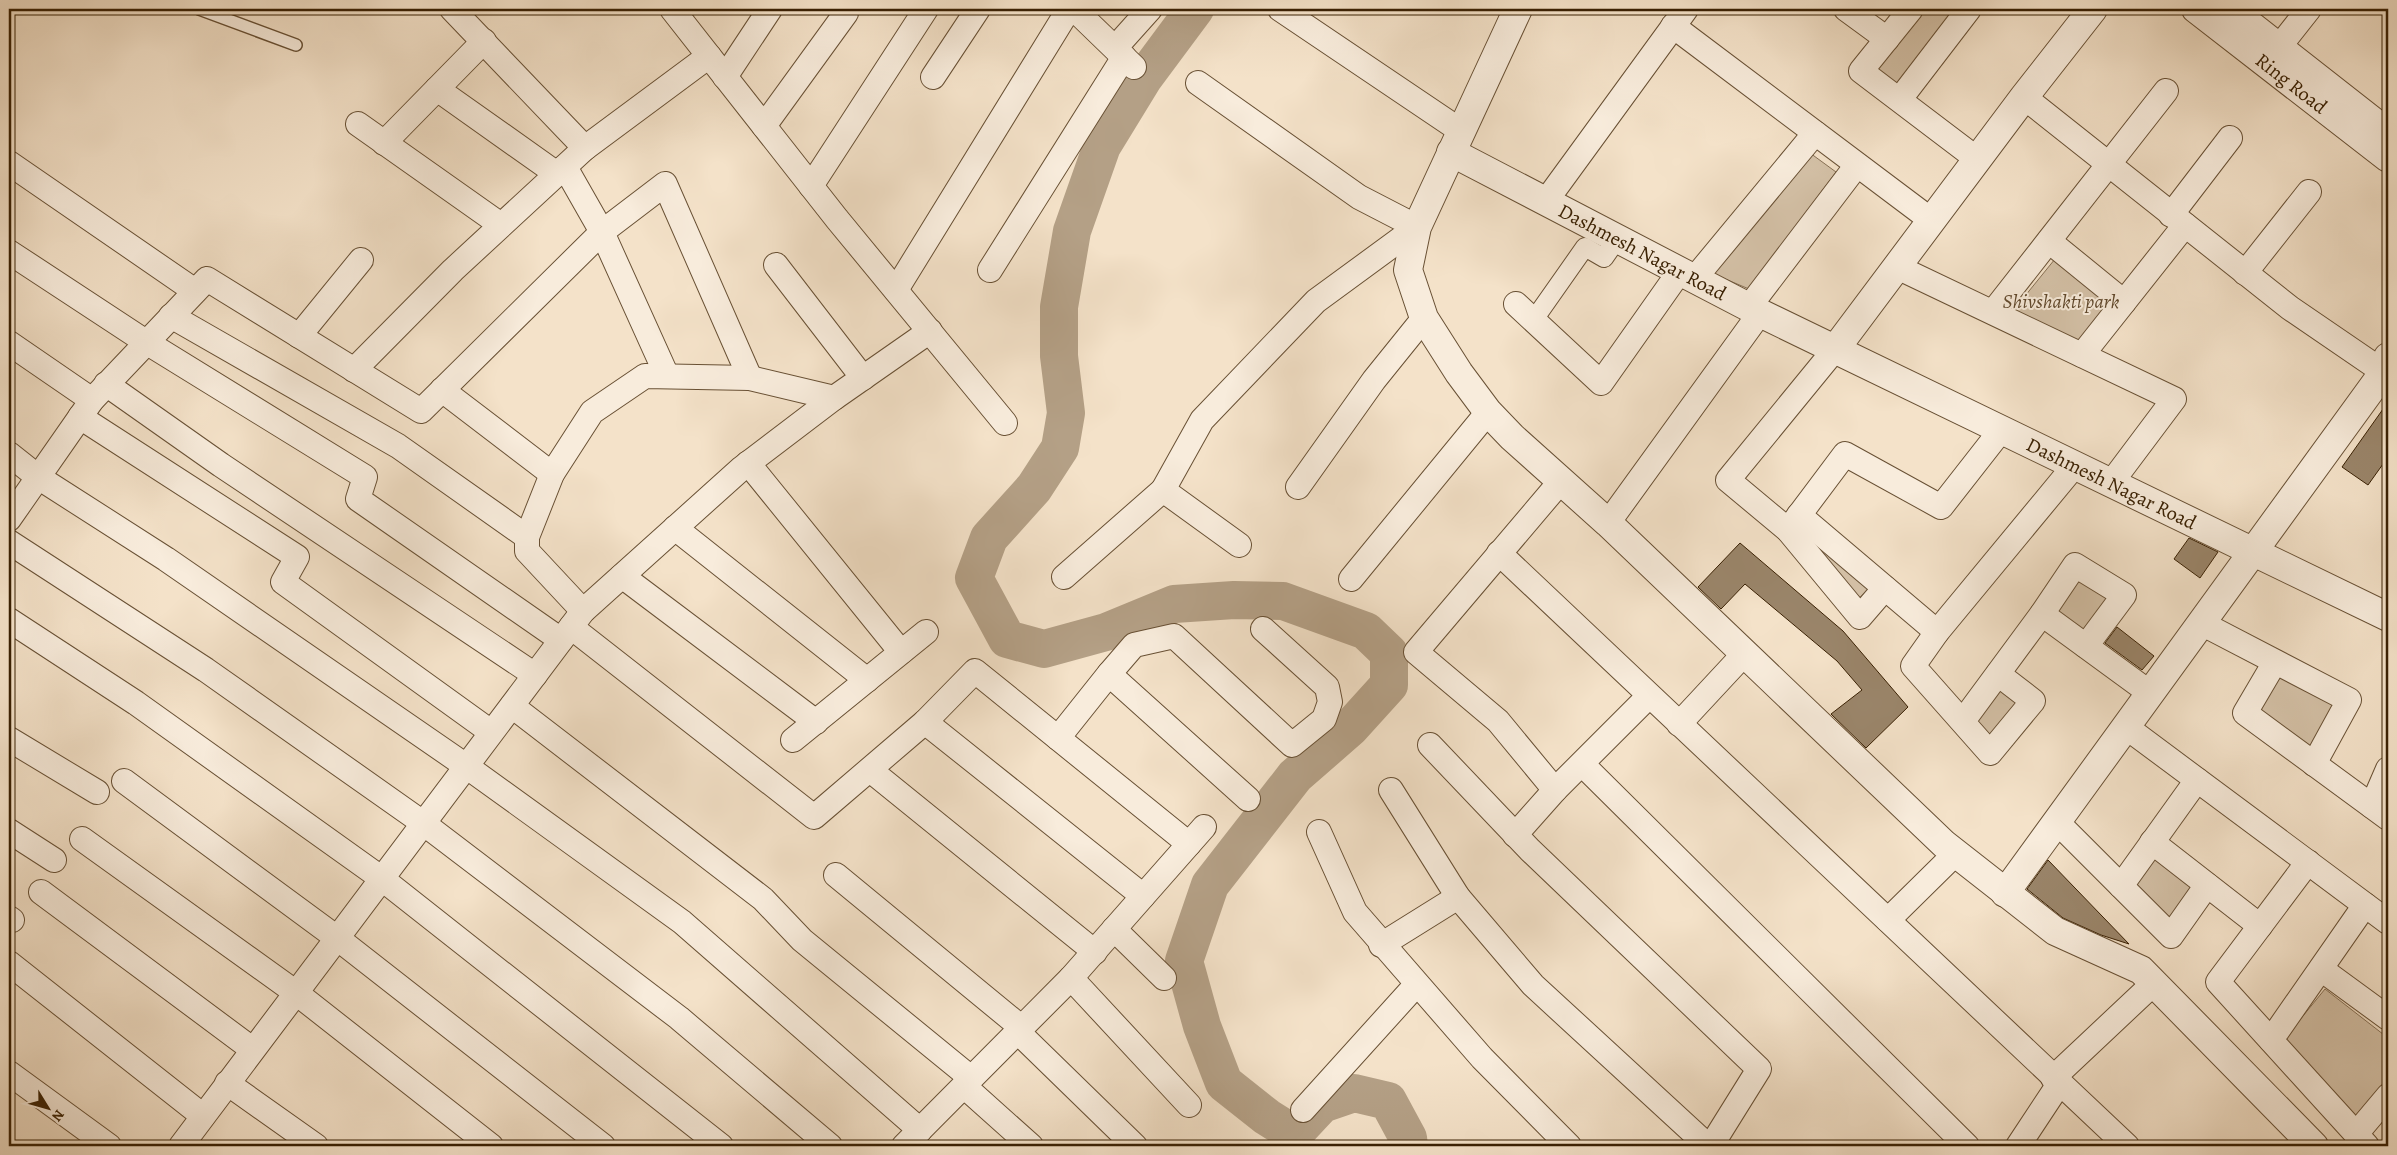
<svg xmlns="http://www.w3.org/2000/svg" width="2397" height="1155" viewBox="0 0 2397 1155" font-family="Alegreya,serif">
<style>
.green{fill:#d4c1a7;stroke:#867055}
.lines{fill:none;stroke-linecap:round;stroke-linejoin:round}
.river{stroke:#b4a086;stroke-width:38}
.building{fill:#9a856a;stroke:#392003}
.service-casing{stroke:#685034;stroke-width:14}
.pedestrian-casing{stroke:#685034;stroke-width:20}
.minor-casing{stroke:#685034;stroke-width:26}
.tertiary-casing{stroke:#685034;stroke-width:30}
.service{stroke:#f8ecdc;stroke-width:11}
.pedestrian{stroke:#f8ecdc;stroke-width:18}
.minor{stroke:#f8ecdc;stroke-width:24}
.tertiary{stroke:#f8ecdc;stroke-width:28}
.labels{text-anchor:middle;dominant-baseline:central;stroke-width:4;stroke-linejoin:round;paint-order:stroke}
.street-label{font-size:20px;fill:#392003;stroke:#f8ecdc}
.park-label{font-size:20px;font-style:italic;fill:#60482c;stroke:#f8ecdc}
</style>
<rect width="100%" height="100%" fill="#f4e2c9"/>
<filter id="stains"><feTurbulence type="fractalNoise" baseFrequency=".004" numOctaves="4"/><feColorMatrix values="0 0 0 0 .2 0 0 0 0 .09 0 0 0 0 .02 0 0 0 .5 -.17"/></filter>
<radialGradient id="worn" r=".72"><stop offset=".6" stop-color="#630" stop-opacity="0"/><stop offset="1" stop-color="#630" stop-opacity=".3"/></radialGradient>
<g class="green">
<polygon points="1918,9 1962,9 1901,88 1873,67"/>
<polygon points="1810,153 1836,172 1749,289 1711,273"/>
<polygon points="2055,259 2113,304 2081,342 2012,312"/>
<polygon points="1801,523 1873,585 1854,603"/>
<polygon points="2078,575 2113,597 2082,638 2049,614"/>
<polygon points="2277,671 2336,703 2311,755 2254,709"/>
<polygon points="1996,682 2021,701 1992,740 1970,716"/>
<polygon points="2155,852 2196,891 2172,924 2130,885"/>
<polygon points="2325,989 2388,1038 2388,1092 2353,1118 2285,1038"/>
</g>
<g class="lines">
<polyline class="river" points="1195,9 1143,79 1102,146 1072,231 1059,307 1059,356 1066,413 1060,448 1034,488 989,538 974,578 1007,639 1044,649 1106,632 1174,604 1234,600 1283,601 1366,631 1389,653 1389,685 1350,728 1295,776 1210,885 1184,961 1202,1026 1224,1083 1267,1117 1294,1134 1322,1104 1354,1093 1388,1101 1408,1138 1409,1146"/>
</g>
<g class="building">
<polygon points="2388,402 2388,457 2368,485 2342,467"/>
<polygon points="2189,538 2218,552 2200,578 2174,559"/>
<polygon points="1740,543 1843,631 1908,707 1866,748 1831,714 1862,690 1837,661 1745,584 1721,609 1698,587"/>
<polygon points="2117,627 2154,656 2142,670 2105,643"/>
<polygon points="2048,860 2129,944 2101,935 2063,918 2027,889"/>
</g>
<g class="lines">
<g class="service-casing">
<polyline id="service" points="199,9 296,45"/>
</g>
<g class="pedestrian-casing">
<polyline id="pedestrian" points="1533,321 1585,247 1604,258 1618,238"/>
</g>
<g class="minor-casing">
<g id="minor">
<polyline points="452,9 585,148"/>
<polyline points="672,9 837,219 1005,423"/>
<polyline points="1074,9 1134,67"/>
<polyline points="1280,9 1461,131"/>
<polyline points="1846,9 1887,39"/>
<polyline points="1911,9 1861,71 1977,159"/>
<polyline points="1673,26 1931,220"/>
<polyline points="2279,47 2309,9"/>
<polyline points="1115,48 1150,9"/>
<polyline points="725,77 770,9"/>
<polyline points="933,77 978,9"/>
<polyline points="1198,83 1359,197 1417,227 1316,301 1202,420 1163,490 1239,545"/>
<polyline points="437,89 557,174"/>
<polyline points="2024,97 2290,308 2388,375"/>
<polyline points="1900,99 1969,9"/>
<polyline points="358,124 501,225"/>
<polyline points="764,126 846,13"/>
<polyline points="384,143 484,41"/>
<polyline points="9,163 195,291"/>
<polyline points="565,167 602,232 667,376"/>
<polyline points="811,186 926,9"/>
<polyline points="1546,201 1686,9"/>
<polyline points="2171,215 2230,138"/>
<polyline points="2049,241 2124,302"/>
<polyline points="9,252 146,342 365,477 358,499 561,640"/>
<polyline points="776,265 863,378"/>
<polyline points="1897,267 2174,399 2111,483"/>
<polyline points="990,270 1124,57"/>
<polyline points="2245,273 2309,192"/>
<polyline points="1695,278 1815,133"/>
<polyline points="896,290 1069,9"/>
<polyline points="1516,304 1601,383 1680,271"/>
<polyline points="1749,307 1857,165"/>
<polyline points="1993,312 2166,91"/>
<polyline points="171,316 398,446 527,537"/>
<polyline points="299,336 361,260"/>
<polyline points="9,343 92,400"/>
<polyline points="1836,348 1728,480 1788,530 1860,617 1885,588"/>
<polyline points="2082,355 2185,225"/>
<polyline points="354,370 453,270 585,148 709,56"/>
<polyline points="106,384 221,465 535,675"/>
<polyline points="442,390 552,474"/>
<polyline points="80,417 297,557 283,582 491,732"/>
<polyline points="9,454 38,477 166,559 466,766 682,922 920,1130"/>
<polyline points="748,463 901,652"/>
<polyline points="1298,487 1374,380 1424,318"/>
<polyline points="1799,515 1937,632"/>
<polyline points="9,519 92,400 207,279 421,411 602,232 665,184 750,378"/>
<polyline points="1608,523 1760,313"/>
<polyline points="675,528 867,680"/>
<polyline points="1788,530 1845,454 1941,507 2002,429"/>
<polyline points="9,542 206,670 423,823 679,1018 830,1146"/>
<polyline points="1499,553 2127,1146"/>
<polyline points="622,576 816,722"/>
<polyline points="1064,577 1163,490"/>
<polyline points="1351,579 1488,412"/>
<polyline points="583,611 527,551 527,537 552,474 592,412 645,376 750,378 834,398 930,331"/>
<polyline points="2042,614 2150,693"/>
<polyline points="9,620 136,703 381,878 721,1146"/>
<polyline points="2201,623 2349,700 2314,764"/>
<polyline points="571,627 814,817 925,722 975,671 1189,844"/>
<polyline points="2275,662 2245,713 2388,818"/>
<polyline points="1109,674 1134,645 1174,636 1292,745 1324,719 1330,702 1327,687 1263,629"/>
<polyline points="1998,674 2033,701 1990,753 1913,666 1937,632 2075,465"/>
<polyline points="512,706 763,899 802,940 971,1078"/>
<polyline points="1963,721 2042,614 2075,565 2124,595 2086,646"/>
<polyline points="925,722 1143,896"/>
<polyline points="1679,724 1745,653"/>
<polyline points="2126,727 2388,922"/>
<polyline points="1058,738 1109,674 1248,799"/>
<polyline points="9,739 97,792"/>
<polyline points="793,740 926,632"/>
<polyline points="1430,745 1530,850 1759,1069 1711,1146"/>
<polyline points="1582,764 1967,1146"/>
<polyline points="870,770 1095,952"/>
<polyline points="124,781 337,938 603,1146"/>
<polyline points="1391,790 1458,897 1533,985 1708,1146"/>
<polyline points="1555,790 1498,721 1416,652 1561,481"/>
<polyline points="2372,806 2388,769"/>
<polyline points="2057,822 2171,936 2207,885"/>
<polyline points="9,831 54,860"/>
<polyline points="1319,832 1355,912 1482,1058 1569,1146"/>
<polyline points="1515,835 1555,790 1649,696"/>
<polyline points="82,839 295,992 491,1146"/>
<polyline points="2152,842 2260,926"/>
<polyline points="2308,862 2218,982 2367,1146"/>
<polyline points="836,875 1022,1028"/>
<polyline points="2121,886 2197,780"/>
<polyline points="41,892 252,1049"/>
<polyline points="9,918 12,920"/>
<polyline points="1888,920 1956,853"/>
<polyline points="1114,929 1164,978"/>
<polyline points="1381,945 1458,897"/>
<polyline points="9,963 203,1116"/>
<polyline points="2321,969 2388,1018"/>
<polyline points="1071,978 1189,1105"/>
<polyline points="1018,1032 1135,1146"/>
<polyline points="2271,1040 2365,905"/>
<polyline points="9,1073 109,1146"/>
<polyline points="2053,1078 2154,983"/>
<polyline points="227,1083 316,1146"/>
<polyline points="964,1086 1031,1146"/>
<polyline points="1303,1110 1416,985"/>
<polyline points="2356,1134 2388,1096"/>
<polyline points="181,1146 583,611 742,468 834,398"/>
<polyline points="904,1146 1071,978 1204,827"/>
<polyline points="2018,1146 2059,1084"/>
</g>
</g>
<g class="tertiary-casing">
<g id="tertiary">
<polyline points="1518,9 1417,227 1408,270 1424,318 1459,373 1488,412 1512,437 1608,523 1944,844 2055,931 2141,970 2314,1146"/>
<path id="s1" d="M 2196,9 L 2388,158"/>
<polyline points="2230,9 2388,133"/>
<path id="s2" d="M 1451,152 L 1760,313 L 2388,617"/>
<polyline points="1836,348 2024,97 2093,9"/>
<polyline points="2005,893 2383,373 2388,357"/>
</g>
</g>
<use href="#service" class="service"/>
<use href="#pedestrian" class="pedestrian"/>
<use href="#minor" class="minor"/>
<use href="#tertiary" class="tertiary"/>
</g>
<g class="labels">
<g class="street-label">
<text stroke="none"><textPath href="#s1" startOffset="121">Ring Road</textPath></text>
<text stroke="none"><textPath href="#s2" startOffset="216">Dashmesh Nagar Road</textPath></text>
<text stroke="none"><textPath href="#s2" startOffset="739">Dashmesh Nagar Road</textPath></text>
</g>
<g class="park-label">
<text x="2061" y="301">Shivshakti park</text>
</g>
</g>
<rect width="2397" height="1155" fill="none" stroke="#f4e2c9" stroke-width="30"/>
<rect x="10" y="10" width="2377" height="1135" fill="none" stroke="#392003" stroke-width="2.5"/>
<rect x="15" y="15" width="2367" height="1125" fill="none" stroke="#392003"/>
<g transform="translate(48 1108) rotate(127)" stroke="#f8ecdc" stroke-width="4" paint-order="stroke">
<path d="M0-4L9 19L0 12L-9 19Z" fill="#392003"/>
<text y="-8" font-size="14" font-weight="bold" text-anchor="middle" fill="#392003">N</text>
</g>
<rect width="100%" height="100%" filter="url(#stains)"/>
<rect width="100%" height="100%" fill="url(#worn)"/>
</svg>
